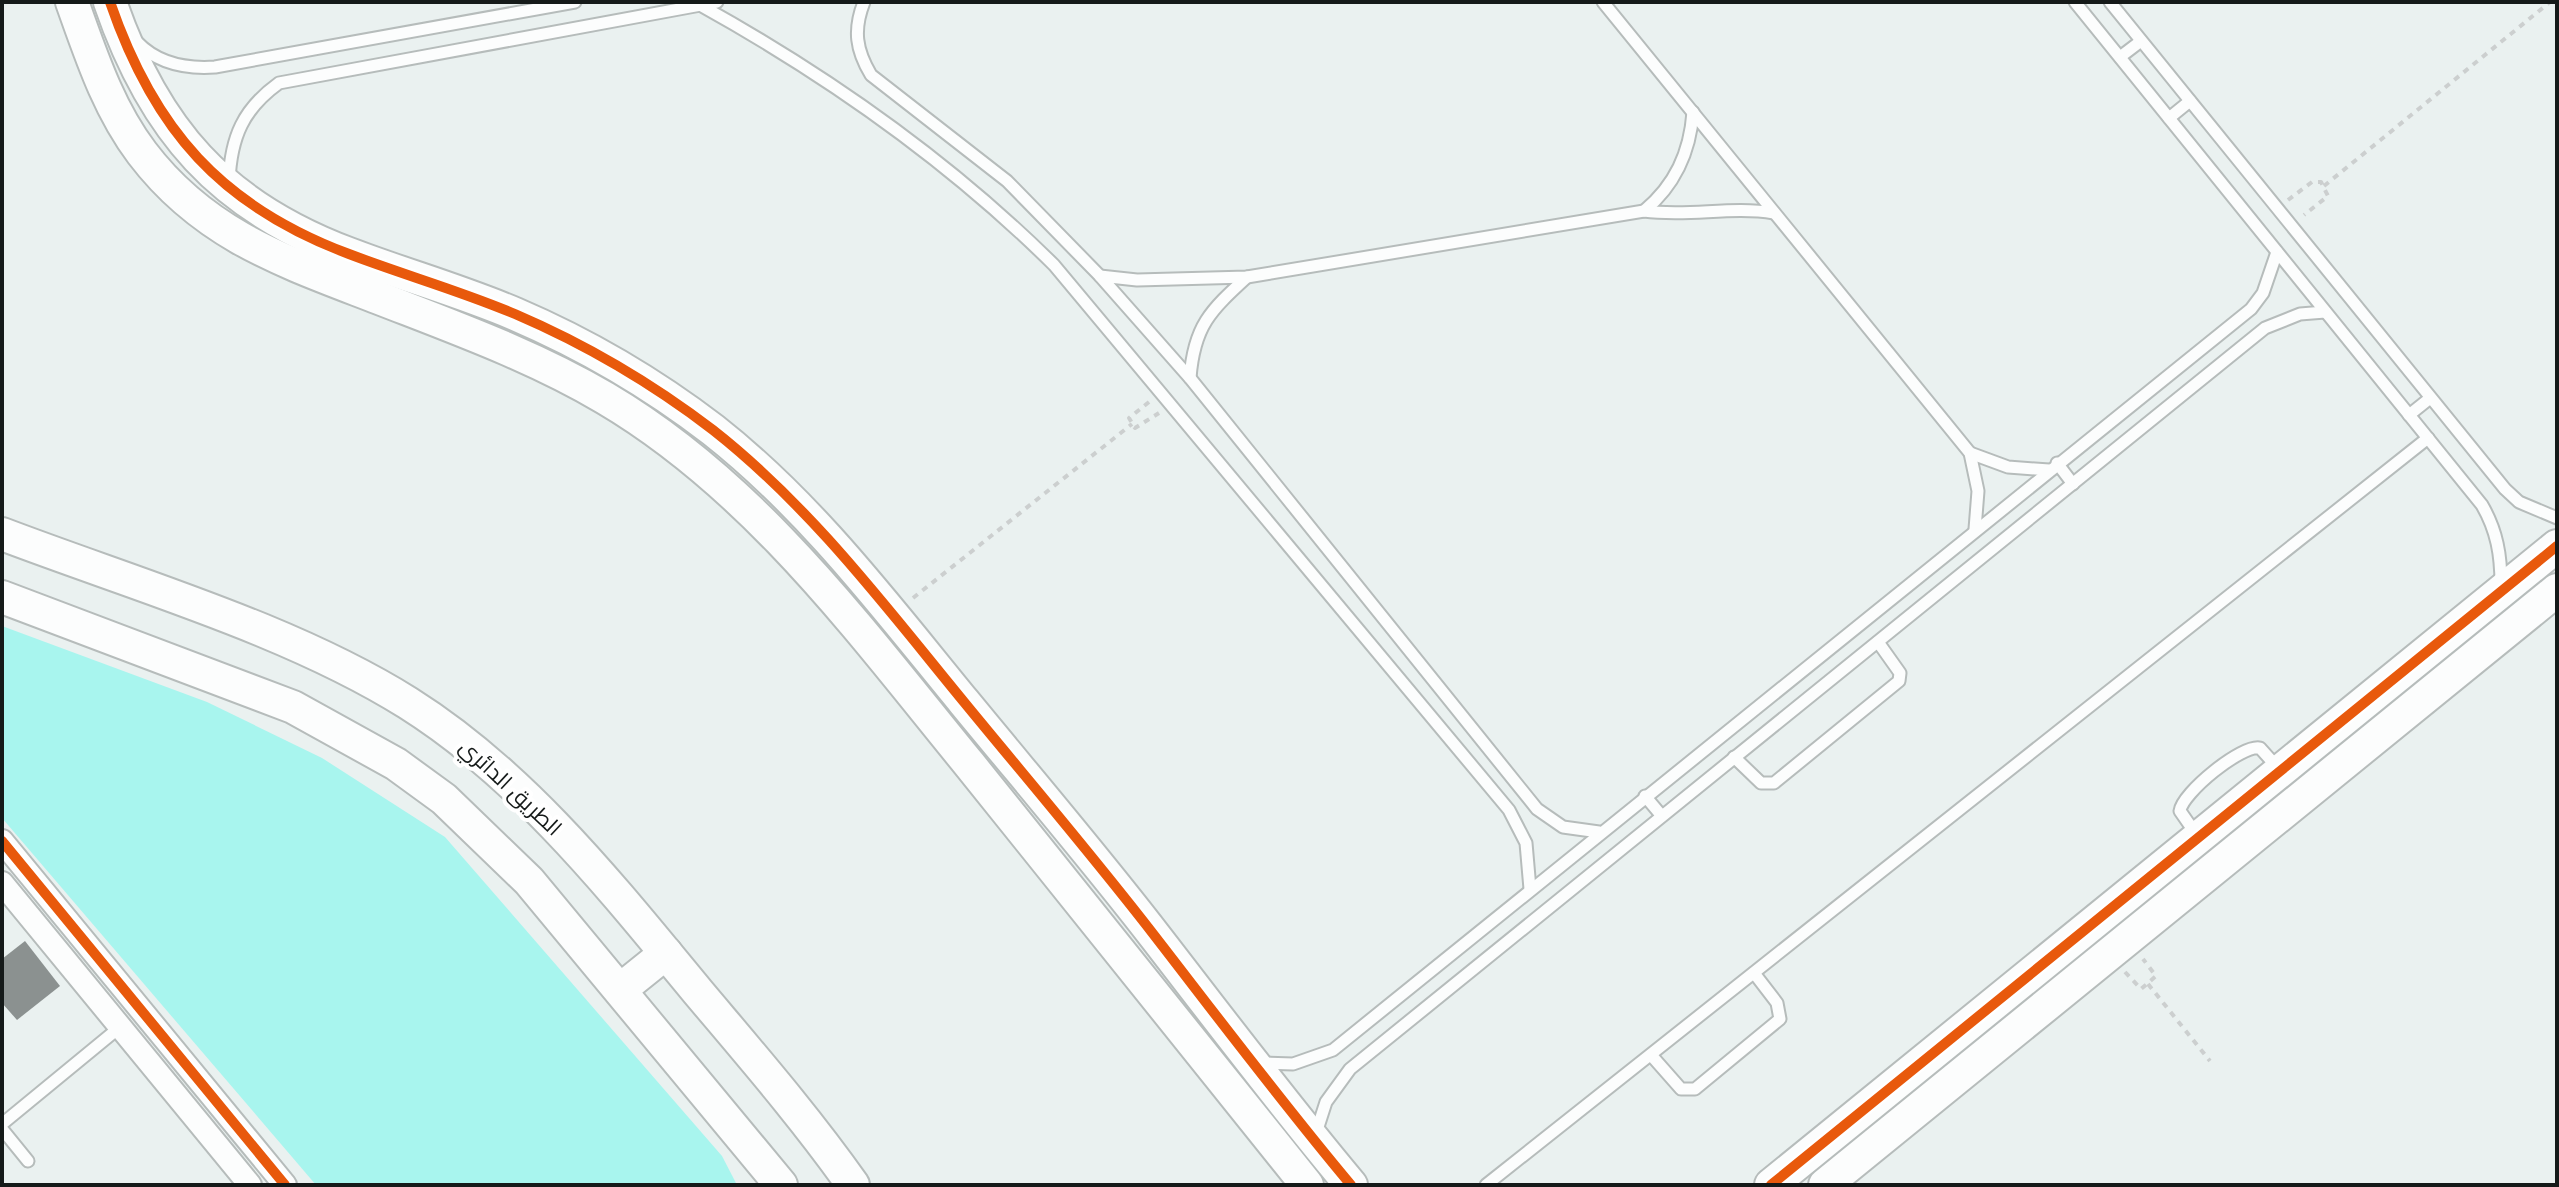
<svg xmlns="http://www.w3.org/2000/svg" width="2559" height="1187" viewBox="0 0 2559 1187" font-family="Mulish,Cairo,sans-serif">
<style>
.green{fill:#a8f5ee}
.building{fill:#8b9190}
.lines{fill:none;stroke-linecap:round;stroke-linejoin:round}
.lane-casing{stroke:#b6bcbb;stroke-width:15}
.street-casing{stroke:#b6bcbb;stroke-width:26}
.secondary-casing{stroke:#b6bcbb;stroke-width:36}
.path{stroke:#cccfcf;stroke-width:4;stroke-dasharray:6 6;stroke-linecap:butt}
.lane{stroke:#fcfdfd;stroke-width:11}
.street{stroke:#fcfdfd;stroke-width:22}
.secondary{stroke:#fcfdfd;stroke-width:32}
.cycleway-casing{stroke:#fff;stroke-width:15}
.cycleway{stroke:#e8590c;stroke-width:10}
.labels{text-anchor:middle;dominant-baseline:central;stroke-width:8;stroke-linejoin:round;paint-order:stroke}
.street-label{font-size:22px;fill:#151a19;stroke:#fff}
</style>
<rect width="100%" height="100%" fill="#eaf1f0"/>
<polygon class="green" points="2,626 207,702 322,758 445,837 722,1156 737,1185 316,1185 2,818"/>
<polygon class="building" points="25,941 60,986 17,1020 2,1003 2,959"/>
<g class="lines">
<g class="lane-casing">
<g id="lane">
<path d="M 864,2 C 853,30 856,50 871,75 L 1007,181 L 1100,276 L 1190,378 L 1537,809 L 1563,827 L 1599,832"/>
<polyline points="1603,2 1970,453 1978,491 1975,529"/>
<path d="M 2075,2 L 2482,505 C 2497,531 2501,555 2501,585"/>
<polyline points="2110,2 2505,489 2519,502 2557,518"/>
<path d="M 700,5 C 828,76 950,162 1054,265 L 1509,810 L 1526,843 L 1530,889"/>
<path d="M 137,42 C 158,64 186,69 215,67 L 575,2"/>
<polyline points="2120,57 2141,41"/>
<polyline points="2169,118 2190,101"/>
<path d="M 229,181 C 231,137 243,109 279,83 L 717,2"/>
<path d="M 1644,211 C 1675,185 1690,153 1693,112"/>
<path d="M 1100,276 L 1137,280 L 1247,277 L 1644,211 C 1688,217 1731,206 1774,213"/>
<path d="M 1190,378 C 1194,326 1210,311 1247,277"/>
<polyline points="2409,415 2429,399"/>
<polyline points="1970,453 2008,467 2049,470"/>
<polyline points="2057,463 2073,484"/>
<polyline points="1734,757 1761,783 1774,783 1899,681 1900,673 1878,642"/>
<polyline points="1645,796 1661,815"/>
<path d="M 2196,834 L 2180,811 C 2182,793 2242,744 2260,748 L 2278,768"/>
<polyline points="1651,1055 1681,1089 1695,1089 1780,1019 1777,1003 1754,973"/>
<polyline points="1260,1063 1293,1064 1333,1050 2251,309 2263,293 2277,252"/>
<polyline points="2,1124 120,1027"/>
<polyline points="2,1129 28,1161"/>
<polyline points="1316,1133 1326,1102 1350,1069 2265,328 2300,314 2325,312"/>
<polyline points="1486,1185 2428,438"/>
</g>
</g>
<g class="street-casing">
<g id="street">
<polyline points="2,841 285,1185"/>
<polyline points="2,883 250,1185"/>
</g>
</g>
<g class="secondary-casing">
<g id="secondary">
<path d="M 72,2 C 91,55 108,108 142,153 C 205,236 286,262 379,298 C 456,328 534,356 605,398 C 756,487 861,632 970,765 C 1083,905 1195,1045 1307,1185"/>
<path d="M 110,2 C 154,130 221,206 349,254 C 404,275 461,291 515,314 C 585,344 653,384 713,430 C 811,507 886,607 964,702 C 1028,780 1093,856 1154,935 C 1219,1019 1283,1104 1351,1185"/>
<path d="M 2,534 C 133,584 290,629 408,703 C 524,776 612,888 698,992 C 751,1055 805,1117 853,1185"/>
<polyline points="2,597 293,707 396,764 444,799 529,881 781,1185"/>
<polyline points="620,990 666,953"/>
<polyline points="1771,1185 2557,546"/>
<polyline points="1825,1185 2557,590"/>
</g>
</g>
<g class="path">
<polyline points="2324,186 2550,2"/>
<polyline points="2288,200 2312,182 2321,182 2328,196 2304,215"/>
<polyline points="1149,402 1129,418 1135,428 1159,413"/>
<polyline points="913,598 1132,424"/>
<polyline points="2125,972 2141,989 2156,976 2143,959"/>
<polyline points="2148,984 2210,1061"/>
</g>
<use href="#lane" class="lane"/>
<use href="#street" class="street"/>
<use href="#secondary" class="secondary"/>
<g class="cycleway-casing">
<g id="cycleway">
<path d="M 110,2 C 154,130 221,206 349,254 C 404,275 461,291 515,314 C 585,344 653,384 713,430 C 811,507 886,607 964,702 C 1028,780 1093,856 1154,935 C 1219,1019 1283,1104 1351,1185"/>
<polyline points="2,841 285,1185"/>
<polyline points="1771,1185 2557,546"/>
</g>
</g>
<use href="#cycleway" class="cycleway"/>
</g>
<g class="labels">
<g class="street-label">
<text transform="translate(511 787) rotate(43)">الطريق الدائري</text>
</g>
</g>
<rect width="2559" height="1187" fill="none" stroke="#151a19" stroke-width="8"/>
</svg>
